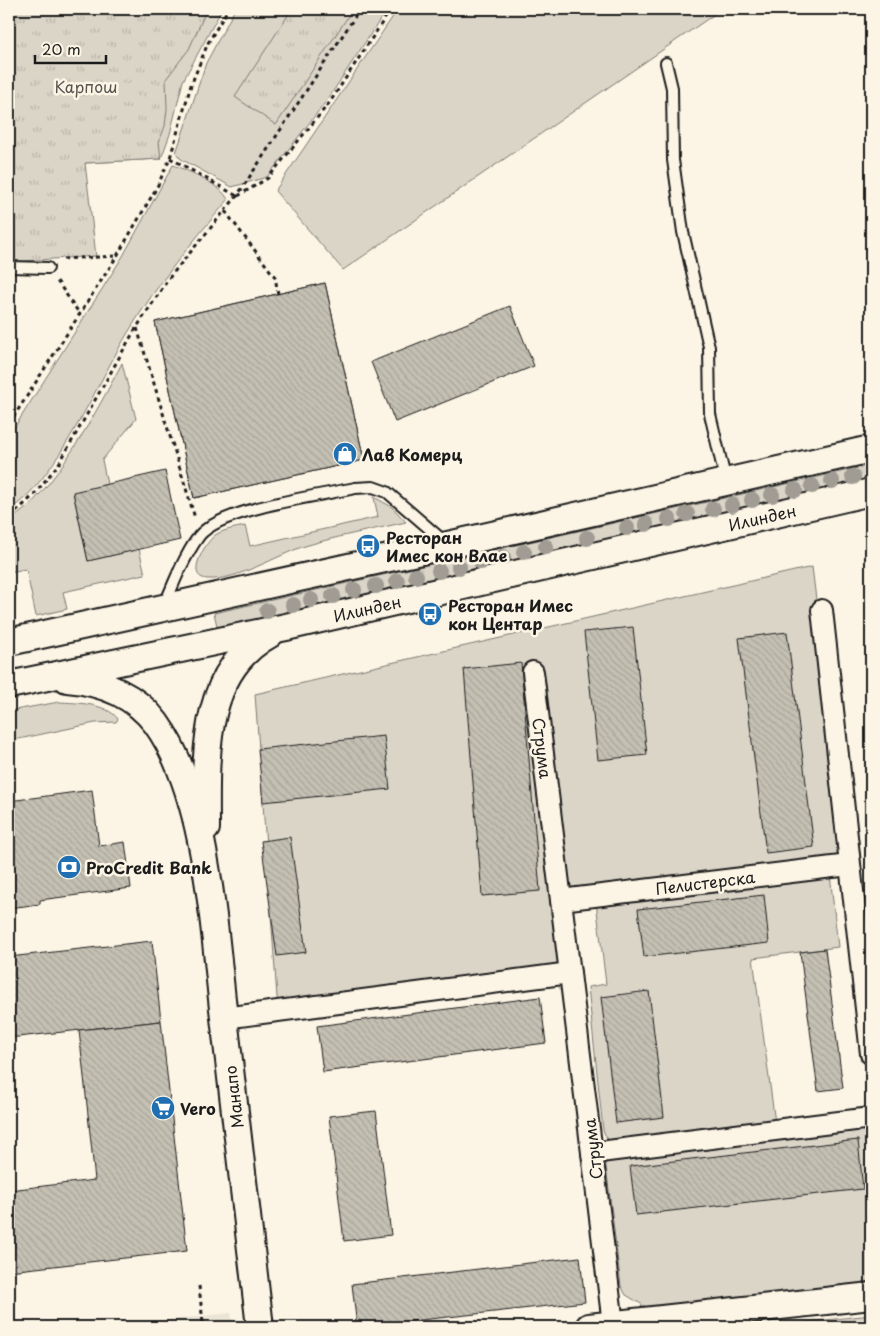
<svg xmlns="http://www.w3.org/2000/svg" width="880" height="1336" viewBox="0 0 880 1336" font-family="'Playpen Sans',sans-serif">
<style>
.built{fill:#ebe5d6}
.grass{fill:#dbd5c8;stroke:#7c7872}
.park{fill:url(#park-tufts);stroke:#7c7872}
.building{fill:url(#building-back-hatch);stroke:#1c1c1c;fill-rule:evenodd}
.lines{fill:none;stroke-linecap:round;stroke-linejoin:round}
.service-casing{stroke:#1c1c1c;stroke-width:14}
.minor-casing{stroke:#1c1c1c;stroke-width:24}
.tertiary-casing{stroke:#1c1c1c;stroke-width:30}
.path{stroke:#1c1c1c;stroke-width:3;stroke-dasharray:4 4;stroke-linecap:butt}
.service{stroke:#fcf5e5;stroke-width:10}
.minor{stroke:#fcf5e5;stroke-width:20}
.tertiary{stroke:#fcf5e5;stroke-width:26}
.tree{fill:#a09c93}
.labels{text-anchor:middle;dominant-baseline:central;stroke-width:5;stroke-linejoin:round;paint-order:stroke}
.park-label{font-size:16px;fill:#555450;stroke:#fcf5e5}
.poi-label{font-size:16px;font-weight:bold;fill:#1c1c1c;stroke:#fcf5e5;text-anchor:start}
.street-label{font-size:16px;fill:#1c1c1c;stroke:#fcf5e5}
</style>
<defs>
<pattern id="park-tufts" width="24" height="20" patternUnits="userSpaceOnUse" patternTransform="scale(1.25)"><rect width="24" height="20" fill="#dbd5c8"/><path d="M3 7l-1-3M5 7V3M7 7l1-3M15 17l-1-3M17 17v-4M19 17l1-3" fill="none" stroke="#bbb6ab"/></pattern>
<pattern id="building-back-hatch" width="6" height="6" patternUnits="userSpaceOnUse" patternTransform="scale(1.25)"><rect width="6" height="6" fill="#c4c0b3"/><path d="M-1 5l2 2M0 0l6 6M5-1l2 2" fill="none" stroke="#a8a499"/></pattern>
</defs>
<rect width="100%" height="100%" fill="#fcf5e5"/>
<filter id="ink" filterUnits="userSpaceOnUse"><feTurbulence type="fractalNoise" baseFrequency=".02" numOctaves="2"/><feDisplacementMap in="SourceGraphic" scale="10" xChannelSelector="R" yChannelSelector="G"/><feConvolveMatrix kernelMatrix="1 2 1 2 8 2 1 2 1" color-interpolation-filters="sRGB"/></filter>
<g filter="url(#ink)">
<polygon class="built" points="231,1313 233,1327 103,1327"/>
<g class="grass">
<polygon points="118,9 222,9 183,81 170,134 161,159 85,163"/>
<polygon points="235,9 387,9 328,99 267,177 232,187 181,159 176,153 206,63"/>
<polygon points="398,9 722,9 343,270 275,191"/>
<path d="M 173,165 C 188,170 223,186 228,200 C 192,242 157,284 129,331 C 99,379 56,482 9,510 L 9,436 L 123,256 Z"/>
<path d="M 122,363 L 136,419 L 102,460 L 107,484 L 73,493 L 88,561 L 139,549 L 145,574 L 63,592 L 67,609 L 36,616 L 26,569 L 9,572 L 9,520 C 51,499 100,405 122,363 Z"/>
<polygon points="871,465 871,480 218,630 214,613"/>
<path d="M 374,497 L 392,507 L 406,522 C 372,530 338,536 305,546 C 277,555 237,581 208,579 C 184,578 205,544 213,537 C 220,530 236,528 245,526 L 250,546 L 378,517 Z"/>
<polygon points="812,567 849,865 561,900 570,973 278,1011 255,694"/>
<path d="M 59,702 C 78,703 106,703 118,719 L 116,722 L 95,723 L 9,741 L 9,711 Z"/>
<polygon points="830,874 838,947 753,958 775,1123 611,1142 606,1137 603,1130 588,987 606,984 596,902"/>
<polygon points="855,1129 864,1131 871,1136 871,1278 867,1283 854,1287 648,1308 626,1295 621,1286 605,1158"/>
<polygon points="871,1315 871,1327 761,1327"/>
</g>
<g class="park">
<polygon points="9,9 207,9 189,49 166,79 167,109 165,126 159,142 161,159 85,163 96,256 9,262"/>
<polygon points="292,9 353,9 276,125 235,97"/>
</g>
<g class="building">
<path d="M 325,283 L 364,460 L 194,498 L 155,322 ZM 274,337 L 277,350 L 295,346 L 315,431 L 247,445 L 243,426 L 223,431 L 220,414 L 257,406 L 252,388 L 240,391 L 231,346 Z"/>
<polygon points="325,283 364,460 194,498 155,322"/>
<polygon points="510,306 534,366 395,422 371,362"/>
<polygon points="165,471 180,540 88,561 73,492"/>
<polygon points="633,627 647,755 598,760 584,632"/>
<polygon points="787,632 814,847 766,853 739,638"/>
<polygon points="521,663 540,891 482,896 464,669"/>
<polygon points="384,736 390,789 263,802 258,749"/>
<polygon points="92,790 99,846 125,842 131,888 40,900 40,904 9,908 9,801"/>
<polygon points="868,836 871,836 871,862"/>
<polygon points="290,837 306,952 277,956 261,841"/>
<polygon points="764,895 769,943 644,957 638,909"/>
<polygon points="152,941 161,1021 9,1038 9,957"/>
<polygon points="825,949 843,1088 818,1091 800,952"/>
<polygon points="649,991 664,1117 616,1123 601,997"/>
<polygon points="540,997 546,1043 323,1072 317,1026"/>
<polygon points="161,1021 187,1251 9,1271 9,1190 95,1180 79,1030"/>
<polygon points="376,1111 391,1235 344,1241 329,1116"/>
<polygon points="858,1140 863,1189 636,1215 630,1166"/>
<polygon points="580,1257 585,1302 357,1327 352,1284"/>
</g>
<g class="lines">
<g class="service-casing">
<g id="service">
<polyline points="666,63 672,88 673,160 683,232 709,347 710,414 726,482"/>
<polyline points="9,267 48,268"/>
<path d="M 165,604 C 174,582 185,555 199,536 C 221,508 319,496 355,488 L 373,487 L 387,492 L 446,543"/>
</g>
</g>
<g class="minor-casing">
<g id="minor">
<polyline points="822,610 871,1054"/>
<polyline points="533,672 613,1324"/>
<polyline points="561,900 849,865"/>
<polyline points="224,1018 570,973"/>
<polyline points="592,1153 871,1118"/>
</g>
</g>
<g class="tertiary-casing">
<g id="tertiary">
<polyline points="9,642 448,545 871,449"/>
<path d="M 67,679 C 102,682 134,694 156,723 C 209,796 214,937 225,1026 C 237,1127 249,1227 260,1327"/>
<polyline points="9,685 286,627 871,492"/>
<path d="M 206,828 C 206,759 200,672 270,634"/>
<polyline points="589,1327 871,1296"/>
</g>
</g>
<g class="path">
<polyline points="170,158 237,196"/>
<polyline points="238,196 268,178 330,102 391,9"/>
<polyline points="225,211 275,277 278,294"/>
<polyline points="63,259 116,256"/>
<polyline points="57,281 79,313"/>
<polyline points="137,328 195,518"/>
<polyline points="9,424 117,256 157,187 170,158 191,85 208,43 228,9"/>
<polyline points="9,515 17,511 34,495 60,462 133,333 169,278 237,196 360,9"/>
<polyline points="199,1286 203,1323 205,1326 234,1323"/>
</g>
<use href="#service" class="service"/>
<use href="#minor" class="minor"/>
<use href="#tertiary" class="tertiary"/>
</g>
<g class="tree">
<circle cx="853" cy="477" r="8"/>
<circle cx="832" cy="481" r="8"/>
<circle cx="812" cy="486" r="8"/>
<circle cx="795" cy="490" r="8"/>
<circle cx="772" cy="495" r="8"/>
<circle cx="752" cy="500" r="8"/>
<circle cx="732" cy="505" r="8"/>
<circle cx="713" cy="509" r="8"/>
<circle cx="687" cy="514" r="8"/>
<circle cx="669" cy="519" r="8"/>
<circle cx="646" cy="524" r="8"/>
<circle cx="627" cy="528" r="8"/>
<circle cx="587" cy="538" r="8"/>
<circle cx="546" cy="547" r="8"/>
<circle cx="524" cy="552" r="8"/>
<circle cx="503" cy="557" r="8"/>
<circle cx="481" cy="562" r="8"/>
<circle cx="459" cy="567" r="8"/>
<circle cx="439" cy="571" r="8"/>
<circle cx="416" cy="576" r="8"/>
<circle cx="397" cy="581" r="8"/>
<circle cx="376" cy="586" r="8"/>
<circle cx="354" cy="590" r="8"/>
<circle cx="333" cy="596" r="8"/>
<circle cx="311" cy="600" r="8"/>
<circle cx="293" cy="605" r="8"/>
<circle cx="267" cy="611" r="8"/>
</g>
</g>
<defs>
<g id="shop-disc" transform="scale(1.25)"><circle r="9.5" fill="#1f6fb2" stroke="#fcf5e5"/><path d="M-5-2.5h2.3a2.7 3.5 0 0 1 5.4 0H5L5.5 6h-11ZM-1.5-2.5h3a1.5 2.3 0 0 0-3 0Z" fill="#fff"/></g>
<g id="bus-disc" transform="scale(1.25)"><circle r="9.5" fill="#1f6fb2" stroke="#fcf5e5"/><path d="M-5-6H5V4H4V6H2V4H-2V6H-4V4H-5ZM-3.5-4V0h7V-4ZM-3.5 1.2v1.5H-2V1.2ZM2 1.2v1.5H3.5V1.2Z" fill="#fff"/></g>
<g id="bank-disc" transform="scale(1.25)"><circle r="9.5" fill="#1f6fb2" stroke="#fcf5e5"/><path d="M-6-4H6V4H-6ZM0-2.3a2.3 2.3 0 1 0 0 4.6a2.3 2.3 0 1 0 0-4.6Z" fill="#fff"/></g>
<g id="supermarket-disc" transform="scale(1.25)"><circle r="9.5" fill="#1f6fb2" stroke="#fcf5e5"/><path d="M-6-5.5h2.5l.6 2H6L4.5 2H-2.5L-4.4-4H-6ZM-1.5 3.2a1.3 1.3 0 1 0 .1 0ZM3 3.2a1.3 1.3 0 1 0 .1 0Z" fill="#fff"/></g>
</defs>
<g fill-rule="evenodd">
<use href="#shop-disc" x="345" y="454"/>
<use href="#bus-disc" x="368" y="546"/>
<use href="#bus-disc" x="430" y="614"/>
<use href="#bank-disc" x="69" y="867"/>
<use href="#supermarket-disc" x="163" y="1108"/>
</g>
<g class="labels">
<g class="park-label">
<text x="86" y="86">Карпош</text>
</g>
<g class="poi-label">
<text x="362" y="454">Лав Комерц</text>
<text x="386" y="537">Ресторан<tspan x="386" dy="18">Имес кон Влае</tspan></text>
<text x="448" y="605">Ресторан Имес<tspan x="448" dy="18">кон Центар</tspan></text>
<text x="86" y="867">ProCredit Bank</text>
<text x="180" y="1108">Vero</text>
</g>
<g class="street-label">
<text transform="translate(762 517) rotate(-13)">Илинден</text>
<text transform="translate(367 608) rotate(-13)">Илинден</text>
<text transform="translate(543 748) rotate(83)">Струма</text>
<text transform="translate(705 882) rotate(-7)">Пелистерска</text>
<text transform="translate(233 1097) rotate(-97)">Манапо</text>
<text transform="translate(592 1149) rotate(-97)">Струма</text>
</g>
</g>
<rect width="880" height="1336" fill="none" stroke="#fcf5e5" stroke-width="30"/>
<rect x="15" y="15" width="850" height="1306" fill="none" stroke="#1c1c1c" stroke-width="2" filter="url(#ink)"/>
<path d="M35 55v8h71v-8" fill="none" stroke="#1c1c1c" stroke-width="2.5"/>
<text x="42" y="55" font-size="15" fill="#1c1c1c" stroke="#fcf5e5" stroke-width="4" paint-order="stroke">20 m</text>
</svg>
